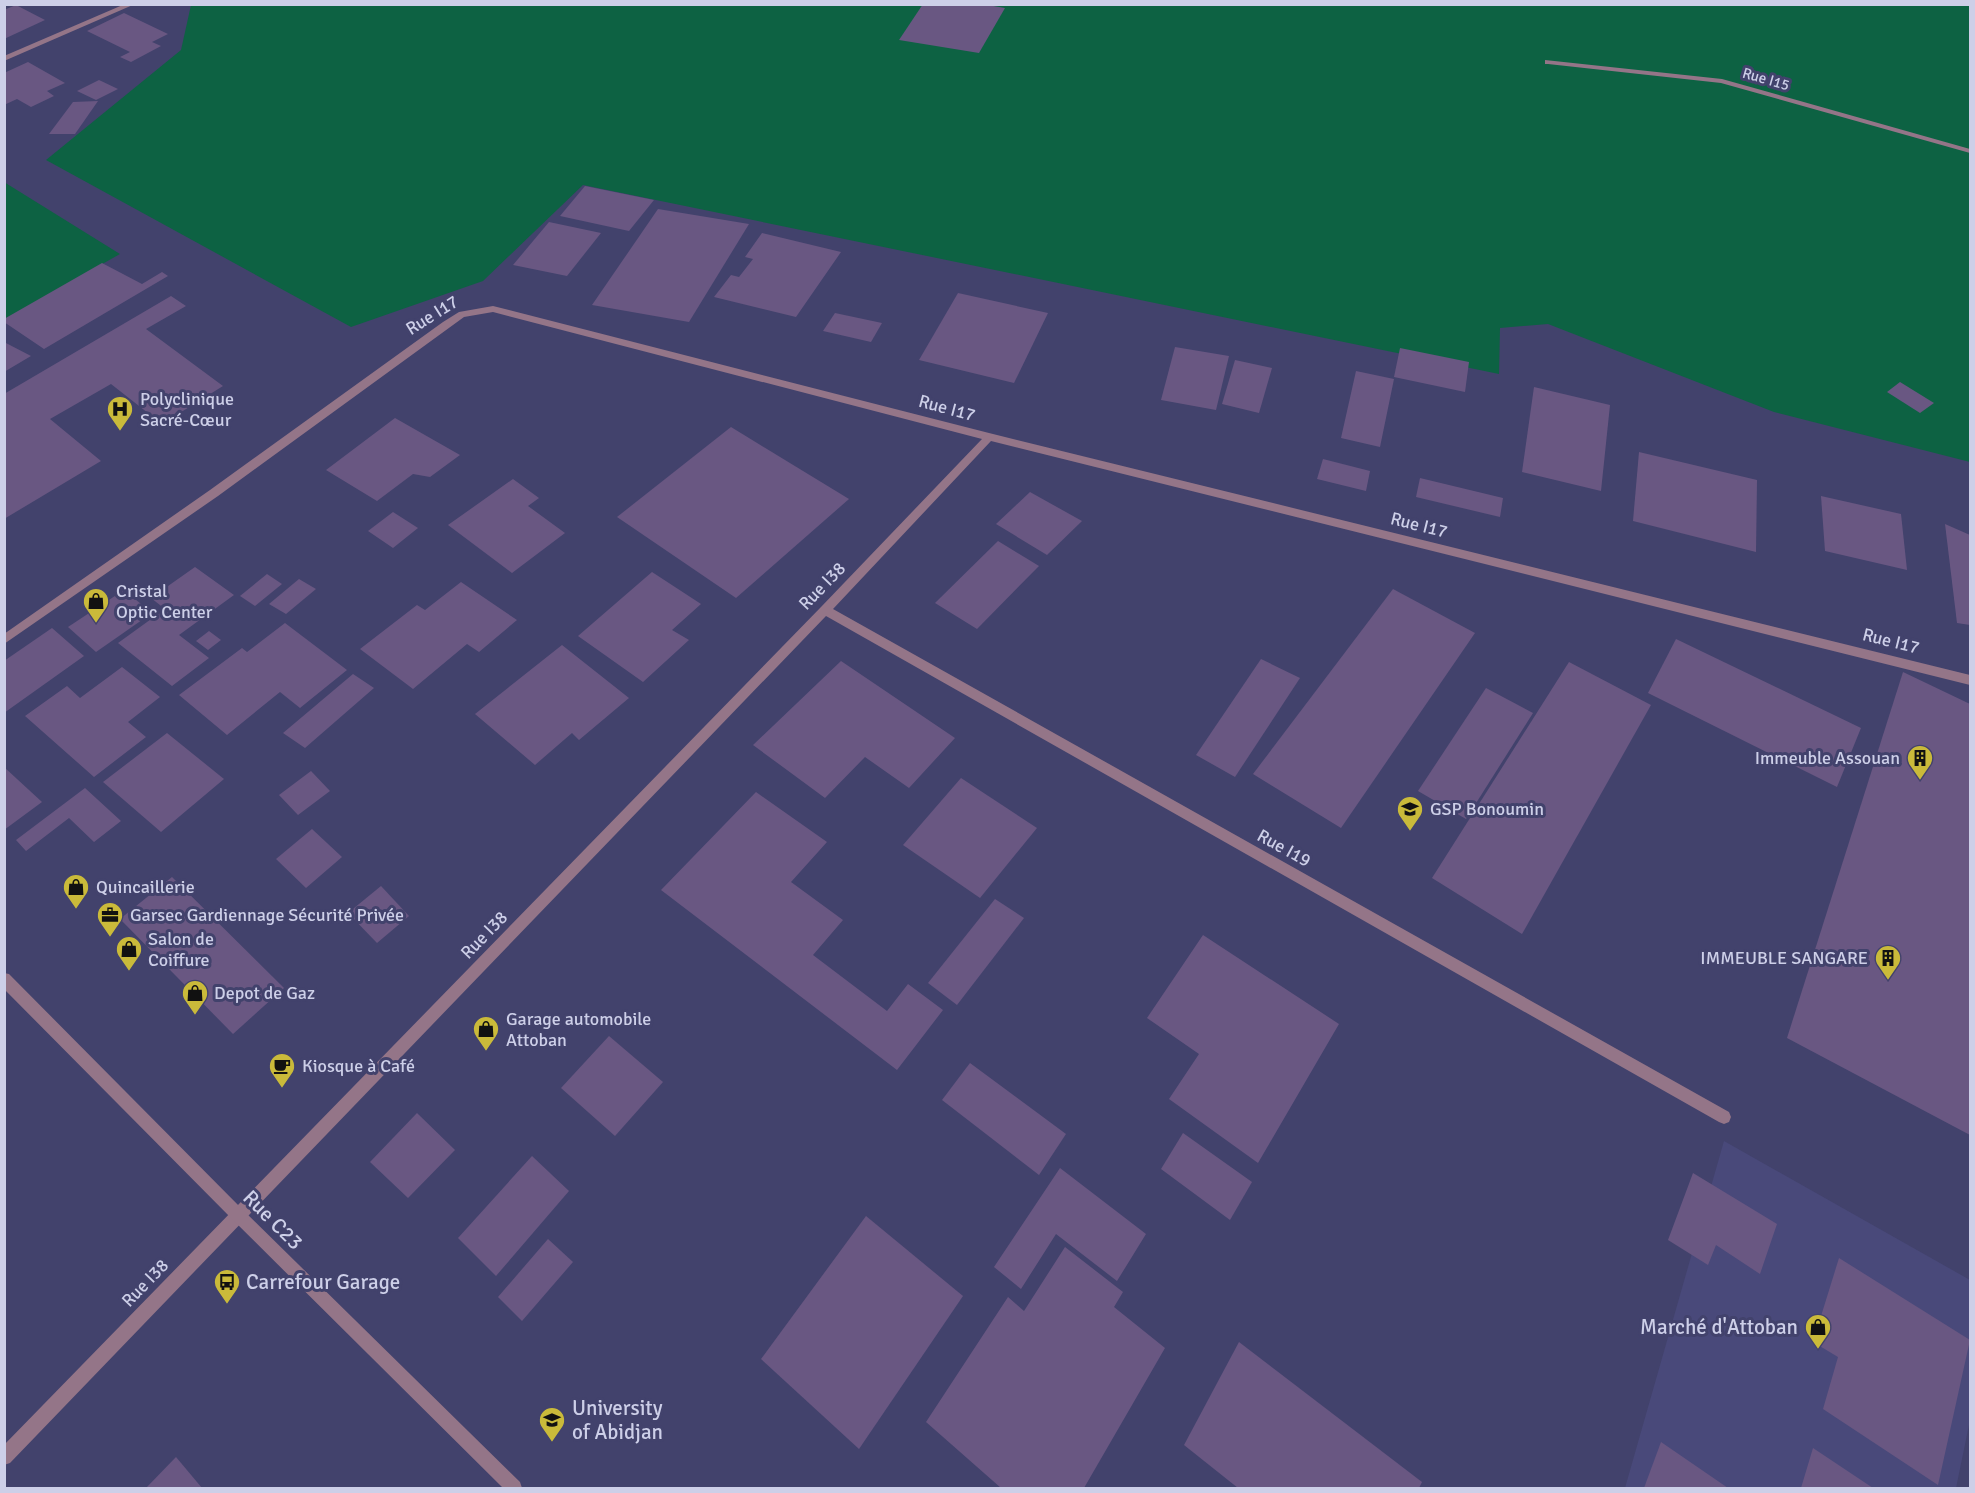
<svg xmlns="http://www.w3.org/2000/svg" width="1975" height="1493" viewBox="0 0 1975 1493" font-family="Signika,sans-serif">
<style>
.built{fill:#49497a}
.green{fill:#0d6243}
.building{fill:#695782}
.lines{fill:none;stroke-linecap:round;stroke-linejoin:round}
.minor{fill:#947588;fill-rule:evenodd}
.tertiary{fill:#947588;fill-rule:evenodd}
.labels{text-anchor:middle;dominant-baseline:central;stroke-width:6;stroke-linejoin:round;paint-order:stroke}
.far-street-label{font-size:15px;fill:#cdcfe8;stroke:#42426c}
.street-label{font-size:18px;fill:#cdcfe8;stroke:#42426c}
.poi-label{font-size:18px;fill:#cdcfe8;stroke:#42426c;text-anchor:start}
.near-street-label{font-size:21px;fill:#cdcfe8;stroke:#42426c}
.near-poi-label{font-size:21px;fill:#cdcfe8;stroke:#42426c;text-anchor:start}
</style>
<rect width="100%" height="100%" fill="#42426c"/>
<polygon class="built" points="1724,1141 1970,1280 1970,1420 1956,1488 1625,1488"/>
<g class="green">
<polygon points="191,5 1970,5 1970,462 1774,412 1548,324 1500,328 1499,374 583,185 483,281 351,327 46,160 181,50"/>
<polygon points="4,182 120,254 5,319 4,319"/>
</g>
<g class="building">
<polygon points="923,4 982,4 1005,8 979,53 899,40"/>
<polygon points="16,5 45,20 4,39 4,10"/>
<polygon points="124,13 168,34 152,42 161,46 131,62 120,57 130,52 87,31"/>
<polygon points="28,62 65,83 47,91 54,96 31,107 17,99 4,105 4,73"/>
<polygon points="99,80 118,89 96,100 77,91"/>
<polygon points="98,101 75,134 49,134 73,102"/>
<polygon points="585,186 654,200 629,231 560,216"/>
<polygon points="658,209 749,224 689,322 592,305"/>
<polygon points="549,222 601,233 567,276 513,265"/>
<polygon points="762,233 841,252 796,317 714,297 731,275 739,277 753,259 745,257"/>
<polygon points="102,263 142,284 162,272 168,276 44,349 4,322 4,319"/>
<polygon points="958,293 1048,313 1014,383 919,360"/>
<polygon points="171,296 186,306 146,329 223,386 162,424 111,384 50,419 101,461 4,519 4,394"/>
<polygon points="835,313 882,323 871,342 823,331"/>
<polygon points="4,342 31,356 4,372"/>
<polygon points="1175,347 1229,356 1216,410 1161,400"/>
<polygon points="1400,348 1469,362 1465,392 1394,377"/>
<polygon points="1235,360 1272,368 1259,413 1222,404"/>
<polygon points="1356,371 1394,379 1380,447 1341,438"/>
<polygon points="1900,382 1934,403 1920,413 1887,392"/>
<polygon points="1534,387 1610,405 1601,491 1522,472"/>
<polygon points="395,418 460,455 430,477 413,474 377,501 326,470"/>
<polygon points="731,427 849,499 736,598 617,517"/>
<polygon points="1639,452 1757,480 1756,552 1633,521"/>
<polygon points="1323,459 1370,471 1366,491 1317,479"/>
<polygon points="1420,478 1503,498 1500,517 1416,497"/>
<polygon points="513,479 539,498 528,506 565,533 512,573 448,525"/>
<polygon points="1030,492 1082,521 1047,555 996,524"/>
<polygon points="1821,496 1901,514 1907,570 1825,551"/>
<polygon points="393,512 418,528 393,548 368,531"/>
<polygon points="1945,524 1970,535 1970,625 1957,623"/>
<polygon points="998,541 1039,566 977,629 935,603"/>
<polygon points="195,567 234,595 179,635 209,658 172,686 118,643 165,609 151,598"/>
<polygon points="652,572 701,604 672,630 689,640 643,682 578,636"/>
<polygon points="267,574 282,584 255,606 240,596"/>
<polygon points="299,579 316,589 286,614 269,604"/>
<polygon points="461,582 517,620 479,652 467,644 413,689 360,649 417,605 425,610"/>
<polygon points="1393,589 1475,633 1341,828 1253,774"/>
<polygon points="124,590 152,613 96,652 68,627"/>
<polygon points="285,623 347,670 300,708 280,692 227,735 179,695 242,648 247,652"/>
<polygon points="52,628 84,656 4,713 4,661"/>
<polygon points="209,631 221,640 208,650 196,641"/>
<polygon points="1676,639 1861,728 1837,787 1648,693"/>
<polygon points="562,645 629,698 579,740 572,733 535,765 475,714"/>
<polygon points="1261,659 1300,678 1235,777 1196,755"/>
<polygon points="841,661 955,738 909,788 865,757 825,798 753,745"/>
<polygon points="1569,662 1651,705 1522,934 1432,878"/>
<polygon points="122,667 160,697 128,722 146,737 94,777 25,716 67,686 80,698"/>
<polygon points="1903,672 1970,704 1970,1135 1787,1038"/>
<polygon points="353,674 374,688 305,748 283,733"/>
<polygon points="1486,688 1533,713 1466,819 1418,791"/>
<polygon points="167,733 224,779 161,832 103,782"/>
<polygon points="4,767 42,802 4,830"/>
<polygon points="311,771 330,791 298,815 279,795"/>
<polygon points="961,778 1037,828 980,898 903,845"/>
<polygon points="85,788 121,821 94,842 69,818 26,851 16,840"/>
<polygon points="756,792 827,842 791,882 843,920 813,955 887,1011 908,984 943,1010 897,1070 661,890"/>
<polygon points="312,829 342,857 306,888 276,859"/>
<polygon points="172,877 284,988 233,1034 120,919"/>
<polygon points="381,886 409,916 377,943 348,913"/>
<polygon points="995,899 1024,918 957,1005 928,983"/>
<polygon points="1203,935 1339,1024 1258,1163 1169,1099 1199,1054 1147,1018"/>
<polygon points="609,1036 663,1082 615,1136 561,1088"/>
<polygon points="970,1063 1066,1134 1039,1175 942,1100"/>
<polygon points="417,1113 455,1150 408,1198 370,1162"/>
<polygon points="1183,1133 1252,1182 1230,1220 1161,1169"/>
<polygon points="532,1156 569,1191 496,1276 458,1238"/>
<polygon points="1060,1168 1146,1234 1117,1281 1056,1234 1021,1289 994,1267"/>
<polygon points="1693,1173 1777,1224 1760,1274 1716,1245 1708,1265 1668,1240"/>
<polygon points="866,1216 963,1296 859,1449 761,1359"/>
<polygon points="548,1239 573,1262 522,1321 498,1297"/>
<polygon points="1065,1247 1123,1292 1114,1307 1165,1348 1084,1488 1001,1488 926,1422 1008,1297 1024,1311"/>
<polygon points="1839,1258 1970,1340 1938,1485 1823,1409 1838,1357 1813,1342"/>
<polygon points="1239,1342 1422,1482 1419,1488 1238,1488 1184,1445"/>
<polygon points="1661,1442 1728,1488 1644,1488"/>
<polygon points="1813,1448 1873,1488 1801,1488"/>
<polygon points="176,1457 202,1488 146,1488"/>
</g>
<g class="lines">
<g class="minor">
<polygon points="125,4 135,4 4,61 4,56"/>
<polygon points="1545,60 1722,79 1970,149 1970,153 1721,83 1548,64 1545,64"/>
<polygon points="493,306 989,433 1970,675 1970,685 991,441 833,609 1729,1112 1731,1117 1729,1122 1724,1124 1719,1122 826,616 10,1463 4,1465 4,1445 821,607 982,439 493,312 464,317 218,496 4,644 4,634 210,490 443,322 459,312"/>
</g>
<polygon class="tertiary" points="4,973 9,974 243,1210 520,1482 522,1488 503,1488 233,1220 4,989"/>
</g>
<defs>
<g id="hospital-pin" transform="scale(1.35)"><path d="M0 17L-7.5 6A9.5 9.5 0 1 1 7.5 6Z" fill="#caba3a" stroke="#42426c"/><path d="M-5-5h3v3.5h4V-5h3V5h-3V1.5h-4V5h-3Z" fill="#111"/></g>
<g id="shop-pin" transform="scale(1.35)"><path d="M0 17L-7.5 6A9.5 9.5 0 1 1 7.5 6Z" fill="#caba3a" stroke="#42426c"/><path d="M-5-2.5h2.3a2.7 3.5 0 0 1 5.4 0H5L5.5 6h-11ZM-1.5-2.5h3a1.5 2.3 0 0 0-3 0Z" fill="#111"/></g>
<g id="building-pin" transform="scale(1.35)"><path d="M0 17L-7.5 6A9.5 9.5 0 1 1 7.5 6Z" fill="#caba3a" stroke="#42426c"/><path d="M-4-6H4V6H1V3H-1V6H-4ZM-2.5-4.3h1.7v1.8h-1.7ZM.8-4.3h1.7v1.8H.8ZM-2.5-1h1.7V.8h-1.7ZM.8-1h1.7V.8H.8Z" fill="#111"/></g>
<g id="school-pin" transform="scale(1.35)"><path d="M0 17L-7.5 6A9.5 9.5 0 1 1 7.5 6Z" fill="#caba3a" stroke="#42426c"/><path d="M0-5L7-2L0 1L-7-2ZM-4 1L0 2.5L4 1V4Q0 6-4 4Z" fill="#111"/></g>
<g id="office-pin" transform="scale(1.35)"><path d="M0 17L-7.5 6A9.5 9.5 0 1 1 7.5 6Z" fill="#caba3a" stroke="#42426c"/><path d="M-6-3h4V-5.5h4V-3h4V5H-6ZM-1-4.5V-3h2v-1.5ZM-6 0V1H6V0Z" fill="#111"/></g>
<g id="cafe-pin" transform="scale(1.35)"><path d="M0 17L-7.5 6A9.5 9.5 0 1 1 7.5 6Z" fill="#caba3a" stroke="#42426c"/><path d="M-5.5-4.5H6V0H3Q3 3.5 0 3.5H-2.5Q-5.5 3.5-5.5 0ZM3-3.2v2h1.7v-2ZM-6 4.5H4V6H-6Z" fill="#111"/></g>
<g id="bus-pin" transform="scale(1.35)"><path d="M0 17L-7.5 6A9.5 9.5 0 1 1 7.5 6Z" fill="#caba3a" stroke="#42426c"/><path d="M-5-6H5V4H4V6H2V4H-2V6H-4V4H-5ZM-3.5-4V0h7V-4ZM-3.5 1.2v1.5H-2V1.2ZM2 1.2v1.5H3.5V1.2Z" fill="#111"/></g>
<g id="university-pin" transform="scale(1.35)"><path d="M0 17L-7.5 6A9.5 9.5 0 1 1 7.5 6Z" fill="#caba3a" stroke="#42426c"/><path d="M0-5L7-2L0 1L-7-2ZM-4 1L0 2.5L4 1V4Q0 6-4 4Z" fill="#111"/></g>
</defs>
<g fill-rule="evenodd">
<use href="#hospital-pin" x="120" y="409"/>
<use href="#shop-pin" x="96" y="601"/>
<use href="#building-pin" x="1920" y="758"/>
<use href="#school-pin" x="1410" y="809"/>
<use href="#shop-pin" x="76" y="887"/>
<use href="#office-pin" x="110" y="915"/>
<use href="#shop-pin" x="129" y="949"/>
<use href="#building-pin" x="1888" y="958"/>
<use href="#shop-pin" x="195" y="993"/>
<use href="#shop-pin" x="486" y="1029"/>
<use href="#cafe-pin" x="282" y="1066"/>
<use href="#bus-pin" x="227" y="1282"/>
<use href="#shop-pin" x="1818" y="1327"/>
<use href="#university-pin" x="552" y="1420"/>
</g>
<g class="labels">
<g class="far-street-label">
<text transform="translate(1766 79) rotate(16)">Rue I15</text>
</g>
<g class="street-label">
<text transform="translate(432 315) rotate(-32)">Rue I17</text>
<text transform="translate(947 408) rotate(15)">Rue I17</text>
<text transform="translate(1419 525) rotate(14)">Rue I17</text>
<text transform="translate(822 586) rotate(-46)">Rue I38</text>
<text transform="translate(1891 641) rotate(14)">Rue I17</text>
<text transform="translate(1284 848) rotate(29)">Rue I19</text>
<text transform="translate(484 935) rotate(-46)">Rue I38</text>
<text transform="translate(145 1283) rotate(-46)">Rue I38</text>
</g>
<g class="poi-label">
<text x="140" y="399">Polyclinique<tspan x="140" dy="21">Sacré-Cœur</tspan></text>
<text x="116" y="591">Cristal<tspan x="116" dy="21">Optic Center</tspan></text>
<text x="1900" y="758" text-anchor="end">Immeuble Assouan</text>
<text x="1430" y="809">GSP Bonoumin</text>
<text x="96" y="887">Quincaillerie</text>
<text x="130" y="915">Garsec Gardiennage Sécurité Privée</text>
<text x="148" y="939">Salon de<tspan x="148" dy="21">Coiffure</tspan></text>
<text x="1868" y="958" text-anchor="end">IMMEUBLE SANGARE</text>
<text x="214" y="993">Depot de Gaz</text>
<text x="506" y="1019">Garage automobile<tspan x="506" dy="21">Attoban</tspan></text>
<text x="302" y="1066">Kiosque à Café</text>
</g>
<g class="near-street-label">
<text transform="translate(273 1220) rotate(45)">Rue C23</text>
</g>
<g class="near-poi-label">
<text x="246" y="1282">Carrefour Garage</text>
<text x="1798" y="1327" text-anchor="end">Marché d'Attoban</text>
<text x="572" y="1408">University<tspan x="572" dy="24">of Abidjan</tspan></text>
</g>
</g>
<rect width="1975" height="1493" fill="none" stroke="#cdcfe8" stroke-width="12"/>
</svg>
